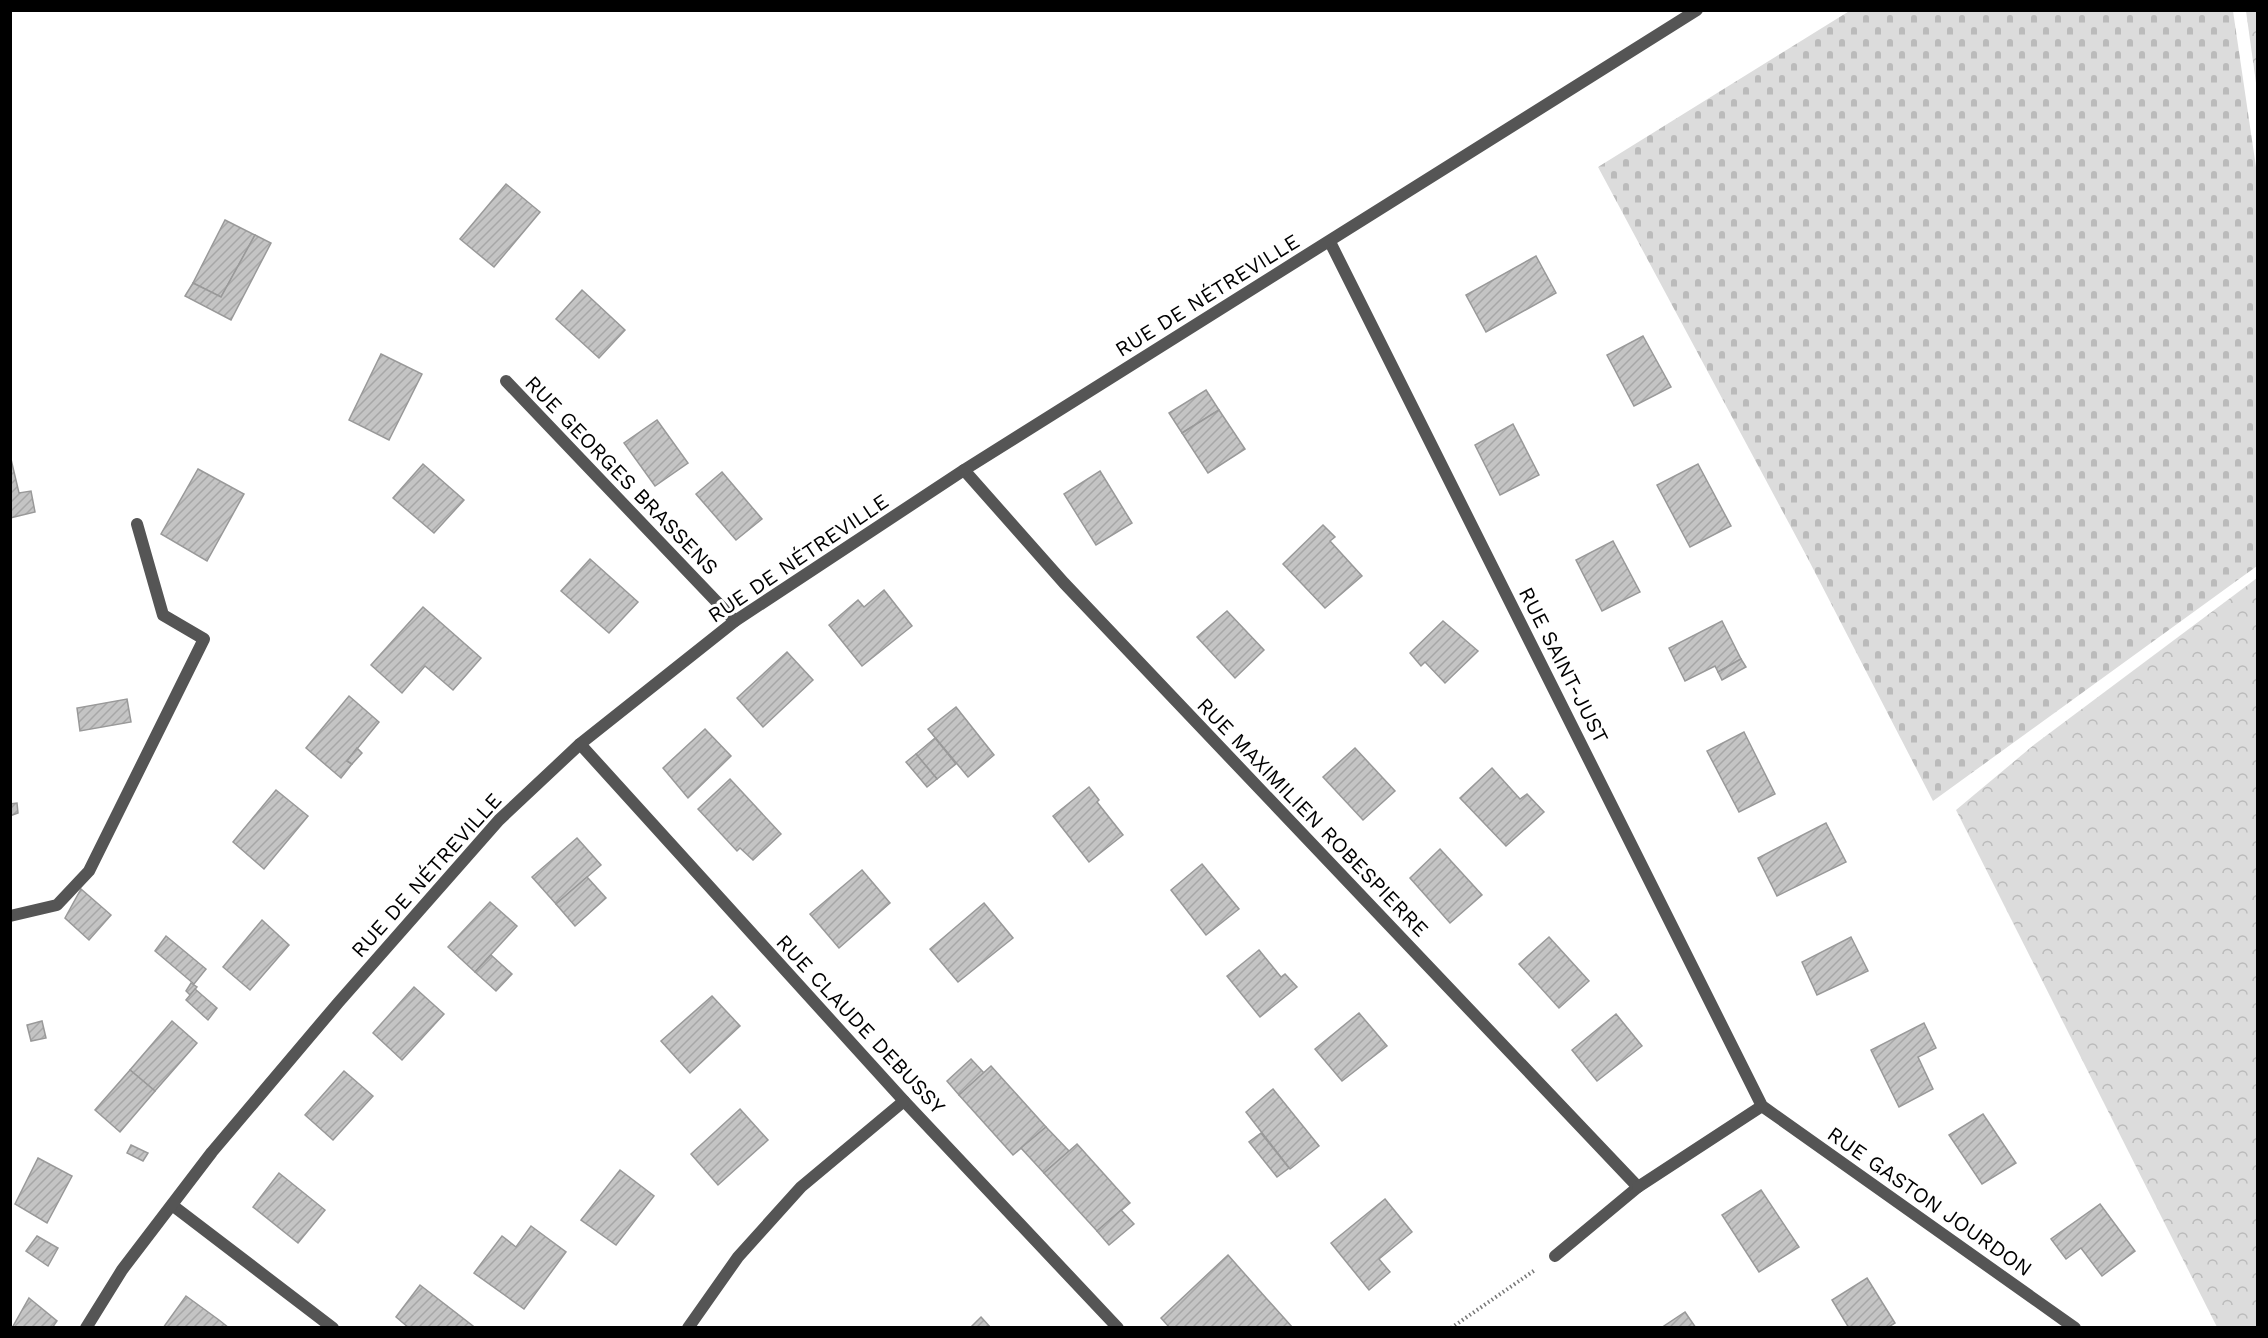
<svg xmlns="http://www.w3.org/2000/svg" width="2268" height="1338" viewBox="0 0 2268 1338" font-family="'Work Sans',sans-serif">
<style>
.forest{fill:url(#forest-crowns)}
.cemetery{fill:url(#cemetery-stones)}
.building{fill:url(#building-hatch);stroke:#999;stroke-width:1.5}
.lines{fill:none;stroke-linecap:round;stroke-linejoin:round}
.path{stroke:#777;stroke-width:4;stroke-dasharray:1.5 3;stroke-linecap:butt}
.service{stroke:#555;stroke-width:12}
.minor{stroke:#555;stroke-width:12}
.tertiary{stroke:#555;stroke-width:12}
.labels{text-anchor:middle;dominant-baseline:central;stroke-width:6;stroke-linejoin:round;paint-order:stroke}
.street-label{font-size:21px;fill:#000;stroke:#fff}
</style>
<defs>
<pattern id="forest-crowns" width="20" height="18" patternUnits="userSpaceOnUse" patternTransform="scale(1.5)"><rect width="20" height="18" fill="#dcdcdc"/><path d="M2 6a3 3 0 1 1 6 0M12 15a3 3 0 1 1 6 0" fill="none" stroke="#bbb"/></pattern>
<pattern id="cemetery-stones" width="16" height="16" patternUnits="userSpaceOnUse" patternTransform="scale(1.5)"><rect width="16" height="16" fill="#dcdcdc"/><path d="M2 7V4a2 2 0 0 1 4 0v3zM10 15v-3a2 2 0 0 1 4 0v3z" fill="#bbb"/></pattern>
<pattern id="building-hatch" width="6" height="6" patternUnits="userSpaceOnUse" patternTransform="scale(1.5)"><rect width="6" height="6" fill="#c4c4c4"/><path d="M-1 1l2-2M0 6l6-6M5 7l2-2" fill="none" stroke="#a7a7a7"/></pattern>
</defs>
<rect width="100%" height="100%" fill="#fff"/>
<g class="forest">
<polygon points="2246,11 2257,11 2257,90"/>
<polygon points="2257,578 2257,1327 2217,1327 1956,810 2035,744"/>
</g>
<polygon class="cemetery" points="1851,10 2233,11 2257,174 2257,566 1933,801 1806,555 1598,167"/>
<g class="building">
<polygon points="506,184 540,212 494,267 460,239"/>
<polygon points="225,220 255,235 221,297 193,283"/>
<polygon points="255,235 271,243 231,320 185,296 193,283 221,297"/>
<polygon points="1536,256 1556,293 1486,332 1466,295"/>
<polygon points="582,290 625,330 599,358 556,319"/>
<polygon points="1643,336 1671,387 1634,406 1607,355"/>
<polygon points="381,354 422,374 389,440 349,420"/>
<polygon points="1206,390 1219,410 1182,433 1169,413"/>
<polygon points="1219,410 1245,449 1208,473 1182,433"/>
<polygon points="657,420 688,463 655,486 624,443"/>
<polygon points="1513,424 1539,475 1500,495 1475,445"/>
<polygon points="10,455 19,493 31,491 35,512 10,518"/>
<polygon points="423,464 464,500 434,533 393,498"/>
<polygon points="1698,464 1731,526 1690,547 1657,485"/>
<polygon points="198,469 244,494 207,561 161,534"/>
<polygon points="1100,471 1132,523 1096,545 1064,494"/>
<polygon points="722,472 762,519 736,540 696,494"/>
<polygon points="1323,525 1335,537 1330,541 1362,576 1325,608 1283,564"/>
<polygon points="1613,541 1640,592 1602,611 1576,560"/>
<polygon points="590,559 638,602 609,633 561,591"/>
<polygon points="884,590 912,626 862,666 829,625 858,600 864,607"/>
<polygon points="423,607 481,658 453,690 425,666 402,693 371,665"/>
<polygon points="1227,611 1264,650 1235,678 1197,637"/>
<polygon points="1443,621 1478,651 1445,683 1425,662 1421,666 1410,653"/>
<polygon points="1722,621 1741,659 1718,672 1715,666 1685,681 1669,648"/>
<polygon points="787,652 813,680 763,727 737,698"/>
<polygon points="1741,659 1746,667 1722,680 1718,672"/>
<polygon points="349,696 379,722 347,761 352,764 341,778 306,748"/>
<polygon points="127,699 131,722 80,731 77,708"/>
<polygon points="956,707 994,755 968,777 928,729"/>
<polygon points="705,729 731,756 688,798 663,768"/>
<polygon points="1744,732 1775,794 1739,812 1707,751"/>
<polygon points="935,738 956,764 937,779 916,754"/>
<polygon points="357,748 362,753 352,764 347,761"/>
<polygon points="1355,748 1395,791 1363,820 1323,777"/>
<polygon points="916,754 937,779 927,787 906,762"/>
<polygon points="1492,768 1520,799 1527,794 1544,812 1506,846 1460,798"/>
<polygon points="730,779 781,834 753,860 740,848 737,851 698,809"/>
<polygon points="1089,787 1099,800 1097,802 1123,835 1089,862 1053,816"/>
<polygon points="276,790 308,816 264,869 233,842"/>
<polygon points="17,803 18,813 10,816 10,804"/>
<polygon points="1826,823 1846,862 1777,896 1758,858"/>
<polygon points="577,838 601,865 556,904 532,877"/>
<polygon points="1440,849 1482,895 1450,923 1410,878"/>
<polygon points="1202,864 1239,909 1206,935 1171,890"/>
<polygon points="862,870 890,903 839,948 810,914"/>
<polygon points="587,877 606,898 575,926 556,904"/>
<polygon points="81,889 111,915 89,940 65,918"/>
<polygon points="490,902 517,926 475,972 448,947"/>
<polygon points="984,903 1013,938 958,982 930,949"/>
<polygon points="262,920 289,945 250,990 223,967"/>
<polygon points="166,936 206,969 194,984 155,951"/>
<polygon points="1549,937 1589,981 1559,1008 1519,964"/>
<polygon points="1851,937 1868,971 1817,995 1802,962"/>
<polygon points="1259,950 1281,977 1285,974 1297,987 1260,1017 1227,976"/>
<polygon points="491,955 512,974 496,991 475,972"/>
<polygon points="191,983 197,987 190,995 186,991"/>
<polygon points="414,987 444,1014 402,1060 373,1033"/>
<polygon points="195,989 217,1008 208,1020 186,1000"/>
<polygon points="712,996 740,1026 690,1073 661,1041"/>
<polygon points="1359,1013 1387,1046 1342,1081 1315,1049"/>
<polygon points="1616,1014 1642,1046 1597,1081 1572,1050"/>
<polygon points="42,1021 46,1038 31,1041 27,1025"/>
<polygon points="172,1021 197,1043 155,1091 130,1070"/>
<polygon points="1924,1023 1936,1048 1918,1057 1933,1089 1899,1107 1871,1050"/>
<polygon points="971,1059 984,1073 959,1095 947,1081"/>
<polygon points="991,1066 1046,1127 1013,1155 959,1095"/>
<polygon points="130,1070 155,1091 120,1132 95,1110"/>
<polygon points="344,1071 373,1096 333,1140 305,1115"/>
<polygon points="1273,1089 1319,1146 1290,1169 1246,1112"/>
<polygon points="740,1109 768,1140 718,1185 691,1154"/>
<polygon points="1983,1114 2016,1163 1982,1184 1949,1135"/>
<polygon points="1046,1127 1069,1151 1044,1173 1021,1148"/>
<polygon points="1261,1133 1289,1168 1277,1177 1249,1142"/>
<polygon points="1077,1144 1130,1203 1097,1231 1044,1173"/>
<polygon points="131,1145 148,1153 143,1161 127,1153"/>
<polygon points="38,1158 72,1176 47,1223 15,1204"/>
<polygon points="620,1170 654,1196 616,1245 581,1220"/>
<polygon points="279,1173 325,1210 298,1243 253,1207"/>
<polygon points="1761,1190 1799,1247 1759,1272 1722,1215"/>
<polygon points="1385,1199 1412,1232 1379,1259 1390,1272 1369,1290 1331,1243"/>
<polygon points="2100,1204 2135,1251 2102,1276 2081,1248 2066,1259 2051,1239"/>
<polygon points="1121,1210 1134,1224 1109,1245 1097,1231"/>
<polygon points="531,1226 566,1252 524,1309 474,1273 502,1236 516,1247"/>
<polygon points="37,1236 58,1248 48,1266 26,1251"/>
<polygon points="1228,1255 1266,1298 1293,1328 1170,1328 1161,1318"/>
<polygon points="1867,1278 1895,1323 1887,1328 1849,1328 1832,1300"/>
<polygon points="420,1285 473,1326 472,1328 409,1328 396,1317"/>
<polygon points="186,1296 219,1320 229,1328 163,1328"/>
<polygon points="29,1298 57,1321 52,1328 12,1328"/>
<polygon points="1685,1312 1696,1328 1661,1328"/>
<polygon points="981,1317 991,1328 970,1328"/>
</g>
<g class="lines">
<polyline class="path" points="1451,1328 1535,1270"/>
<polyline class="service" points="10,916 57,905 89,871 204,639 163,615 137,524"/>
<g class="minor">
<polyline points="1330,242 1762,1106 2075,1328"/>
<polyline points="506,381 735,621"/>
<polyline points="964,470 1064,583 1638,1187 1555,1256"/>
<polyline points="580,744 904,1101 1118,1328"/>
<polyline points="1638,1187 1762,1106"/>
<polyline points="172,1205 333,1328"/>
<polyline points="688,1328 738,1257 801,1187 904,1101"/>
</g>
<polyline class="tertiary" points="86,1328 122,1270 212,1152 338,1003 499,820 580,744 735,621 964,470 1697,10"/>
</g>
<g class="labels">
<g class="street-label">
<text transform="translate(1207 295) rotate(-32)">RUE DE NÉTREVILLE</text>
<text transform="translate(622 475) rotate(46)">RUE GEORGES BRASSENS</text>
<text transform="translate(798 558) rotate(-34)">RUE DE NÉTREVILLE</text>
<text transform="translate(1564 665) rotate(63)">RUE SAINT-JUST</text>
<text transform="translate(1313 817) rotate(46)">RUE MAXIMILIEN ROBESPIERRE</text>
<text transform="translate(426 875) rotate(-48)">RUE DE NÉTREVILLE</text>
<text transform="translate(861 1024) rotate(47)">RUE CLAUDE DEBUSSY</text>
<text transform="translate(1930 1201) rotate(35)">RUE GASTON JOURDON</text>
</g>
</g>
<rect width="2268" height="1338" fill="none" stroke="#000000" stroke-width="24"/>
</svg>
